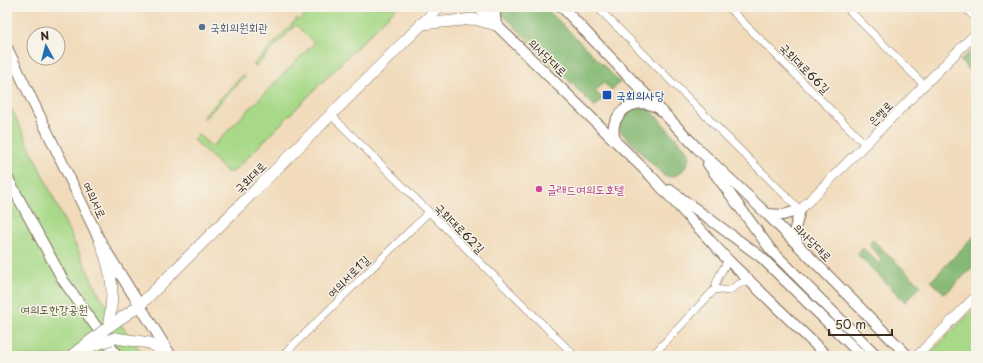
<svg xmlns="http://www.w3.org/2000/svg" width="983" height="363" viewBox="0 0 983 363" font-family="'Playpen Sans','Poor Story',sans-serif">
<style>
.green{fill:#a7d988;stroke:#718253}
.forest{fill:#85b974;stroke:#607249}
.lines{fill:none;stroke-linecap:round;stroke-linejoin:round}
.minor-casing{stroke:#7b6855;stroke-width:8}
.tertiary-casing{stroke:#7b6855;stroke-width:10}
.secondary-casing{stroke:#7b6855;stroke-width:12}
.primary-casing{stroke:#7b6855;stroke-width:12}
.minor{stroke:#fff;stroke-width:7}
.tertiary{stroke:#fff;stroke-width:9}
.secondary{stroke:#fff;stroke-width:10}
.primary{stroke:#fff;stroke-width:11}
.primary-bridge-casing{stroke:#7b6855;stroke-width:12;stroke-linecap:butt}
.primary-bridge{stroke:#fff;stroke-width:11}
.service-dot{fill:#5c6f8a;stroke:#f7f3e8;stroke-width:1.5}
.transit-dot{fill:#1a4fb4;stroke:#f7f3e8;stroke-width:1.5}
.hotel-dot{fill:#d1479c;stroke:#f7f3e8;stroke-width:1.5}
.labels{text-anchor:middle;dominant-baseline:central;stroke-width:3;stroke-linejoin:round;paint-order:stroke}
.service-label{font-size:12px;fill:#4e5e75;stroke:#f7f3e8;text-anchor:start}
.street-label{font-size:12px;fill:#3b2a1e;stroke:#f7f3e8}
.transit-label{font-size:12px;fill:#164399;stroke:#f7f3e8;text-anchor:start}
.hotel-label{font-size:12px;fill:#b23c85;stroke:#f7f3e8;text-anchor:start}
.park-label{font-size:12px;fill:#565638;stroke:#f7f3e8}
</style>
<rect width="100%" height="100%" fill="#f7f3e8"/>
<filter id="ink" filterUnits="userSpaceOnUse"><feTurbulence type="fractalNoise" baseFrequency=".025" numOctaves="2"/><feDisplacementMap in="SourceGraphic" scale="8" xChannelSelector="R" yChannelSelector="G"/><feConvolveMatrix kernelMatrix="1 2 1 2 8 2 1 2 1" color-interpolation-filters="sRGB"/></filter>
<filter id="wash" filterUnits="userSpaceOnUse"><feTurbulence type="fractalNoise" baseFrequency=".012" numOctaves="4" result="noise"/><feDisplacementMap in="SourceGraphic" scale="16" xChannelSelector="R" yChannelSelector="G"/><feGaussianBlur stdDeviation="0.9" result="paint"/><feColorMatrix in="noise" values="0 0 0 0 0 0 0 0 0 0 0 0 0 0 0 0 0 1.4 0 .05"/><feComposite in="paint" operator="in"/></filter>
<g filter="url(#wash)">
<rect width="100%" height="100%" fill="#f1dbbb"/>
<g class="green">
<polygon points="313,7 397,7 233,172 227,172 193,139 198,134 212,147 314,43 296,25 256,66 253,65 298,18 300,20"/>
<polygon points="243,75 245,77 204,119 202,118"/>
<polygon points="7,99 98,293 144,356 7,356"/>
<polygon points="976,307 976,356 927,356"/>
</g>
<g class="forest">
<polygon points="500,7 545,7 620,82 612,90 604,83 595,91 603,99 595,107 502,14"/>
<polygon points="976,46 976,77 960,61"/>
<path d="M 636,107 L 649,108 L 689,153 C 690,166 678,180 664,176 L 621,132 C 615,120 627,112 636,107 Z"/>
<polygon points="976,234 976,264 945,294 931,281"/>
<polygon points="873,240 921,286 905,302 857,254 863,248 878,263 882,259 869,244"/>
</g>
</g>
<g filter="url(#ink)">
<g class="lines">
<g class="minor-casing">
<g id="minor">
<polyline points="597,7 800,210"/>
<polyline points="728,7 865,144"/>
<polyline points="846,7 924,85"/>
<polyline points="964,7 976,19"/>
<polyline points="331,115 575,356"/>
<polyline points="715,289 728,291 739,284 750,281"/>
<polyline points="282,356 429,212"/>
<path d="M 652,356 L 715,289 C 716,278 723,270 728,260"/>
</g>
</g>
<g class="tertiary-casing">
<g id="tertiary">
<polyline points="800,210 976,33"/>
<polyline points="917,356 976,296"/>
</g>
</g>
<g class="secondary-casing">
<g id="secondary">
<polyline points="478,7 651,176 728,260 827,356"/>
<polyline points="494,7 496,25"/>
<polyline points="562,7 697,148 767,214 908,356"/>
<polyline points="7,48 100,241 171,356"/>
<path d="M 615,141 C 614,136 613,129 614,125 C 620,106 640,98 656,107"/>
<polyline points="708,164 771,250 877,356"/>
<polyline points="7,177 63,280 117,356"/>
<polyline points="670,190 761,257 862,356"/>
<polyline points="767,214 783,215 800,210"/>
<polyline points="798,245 794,232 800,210"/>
</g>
</g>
<g class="primary-casing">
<g id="primary">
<polyline points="421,24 474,19 496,25"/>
<path d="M 100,241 C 113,276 115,291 108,327"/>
<polyline points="108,327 139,306 439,7"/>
<polyline points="115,338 150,343 170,356"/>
</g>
</g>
<use href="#minor" class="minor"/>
<use href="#tertiary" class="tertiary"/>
<use href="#secondary" class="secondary"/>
<use href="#primary" class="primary"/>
<g class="primary-bridge-casing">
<g id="primary-bridge">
<polyline points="86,348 115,338"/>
<polyline points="71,356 108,327"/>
</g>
</g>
<use href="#primary-bridge" class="primary-bridge"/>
</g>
</g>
<circle class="service-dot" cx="202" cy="27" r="4"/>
<rect class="transit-dot" x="602" y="90" width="10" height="10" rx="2"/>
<circle class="hotel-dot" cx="539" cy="189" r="4"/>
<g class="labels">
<g class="service-label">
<text x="210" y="27">국회의원회관</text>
</g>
<g class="street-label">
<text transform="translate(548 57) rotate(44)">의사당대로</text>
<text transform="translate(805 68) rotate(45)">국회대로66길</text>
<text transform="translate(880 113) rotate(-45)">은행로</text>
<text transform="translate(250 177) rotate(-45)">국회대로</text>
<text transform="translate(95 200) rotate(65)">여의서로</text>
<text transform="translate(460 228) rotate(45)">국회대로62길</text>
<text transform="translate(813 242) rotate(45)">의사당대로</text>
<text transform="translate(348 276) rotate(-45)">여의서로1길</text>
</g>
<g class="transit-label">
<text x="616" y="95">국회의사당</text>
</g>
<g class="hotel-label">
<text x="547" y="189">글래드여의도호텔</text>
</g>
<g class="park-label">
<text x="54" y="309">여의도한강공원</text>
</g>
</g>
<rect width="983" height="363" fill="none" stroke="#f7f3e8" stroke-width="24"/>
<g transform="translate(46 46) rotate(353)"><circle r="19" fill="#f7f3e8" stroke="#aca397"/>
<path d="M0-3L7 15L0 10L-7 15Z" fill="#1f6fb2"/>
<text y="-6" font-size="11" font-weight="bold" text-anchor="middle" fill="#3b2a1e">N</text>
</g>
<path d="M829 329v6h63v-6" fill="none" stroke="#3b2a1e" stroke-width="2"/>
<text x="835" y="329" font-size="12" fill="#3b2a1e" stroke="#f7f3e8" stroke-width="3" paint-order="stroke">50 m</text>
</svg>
